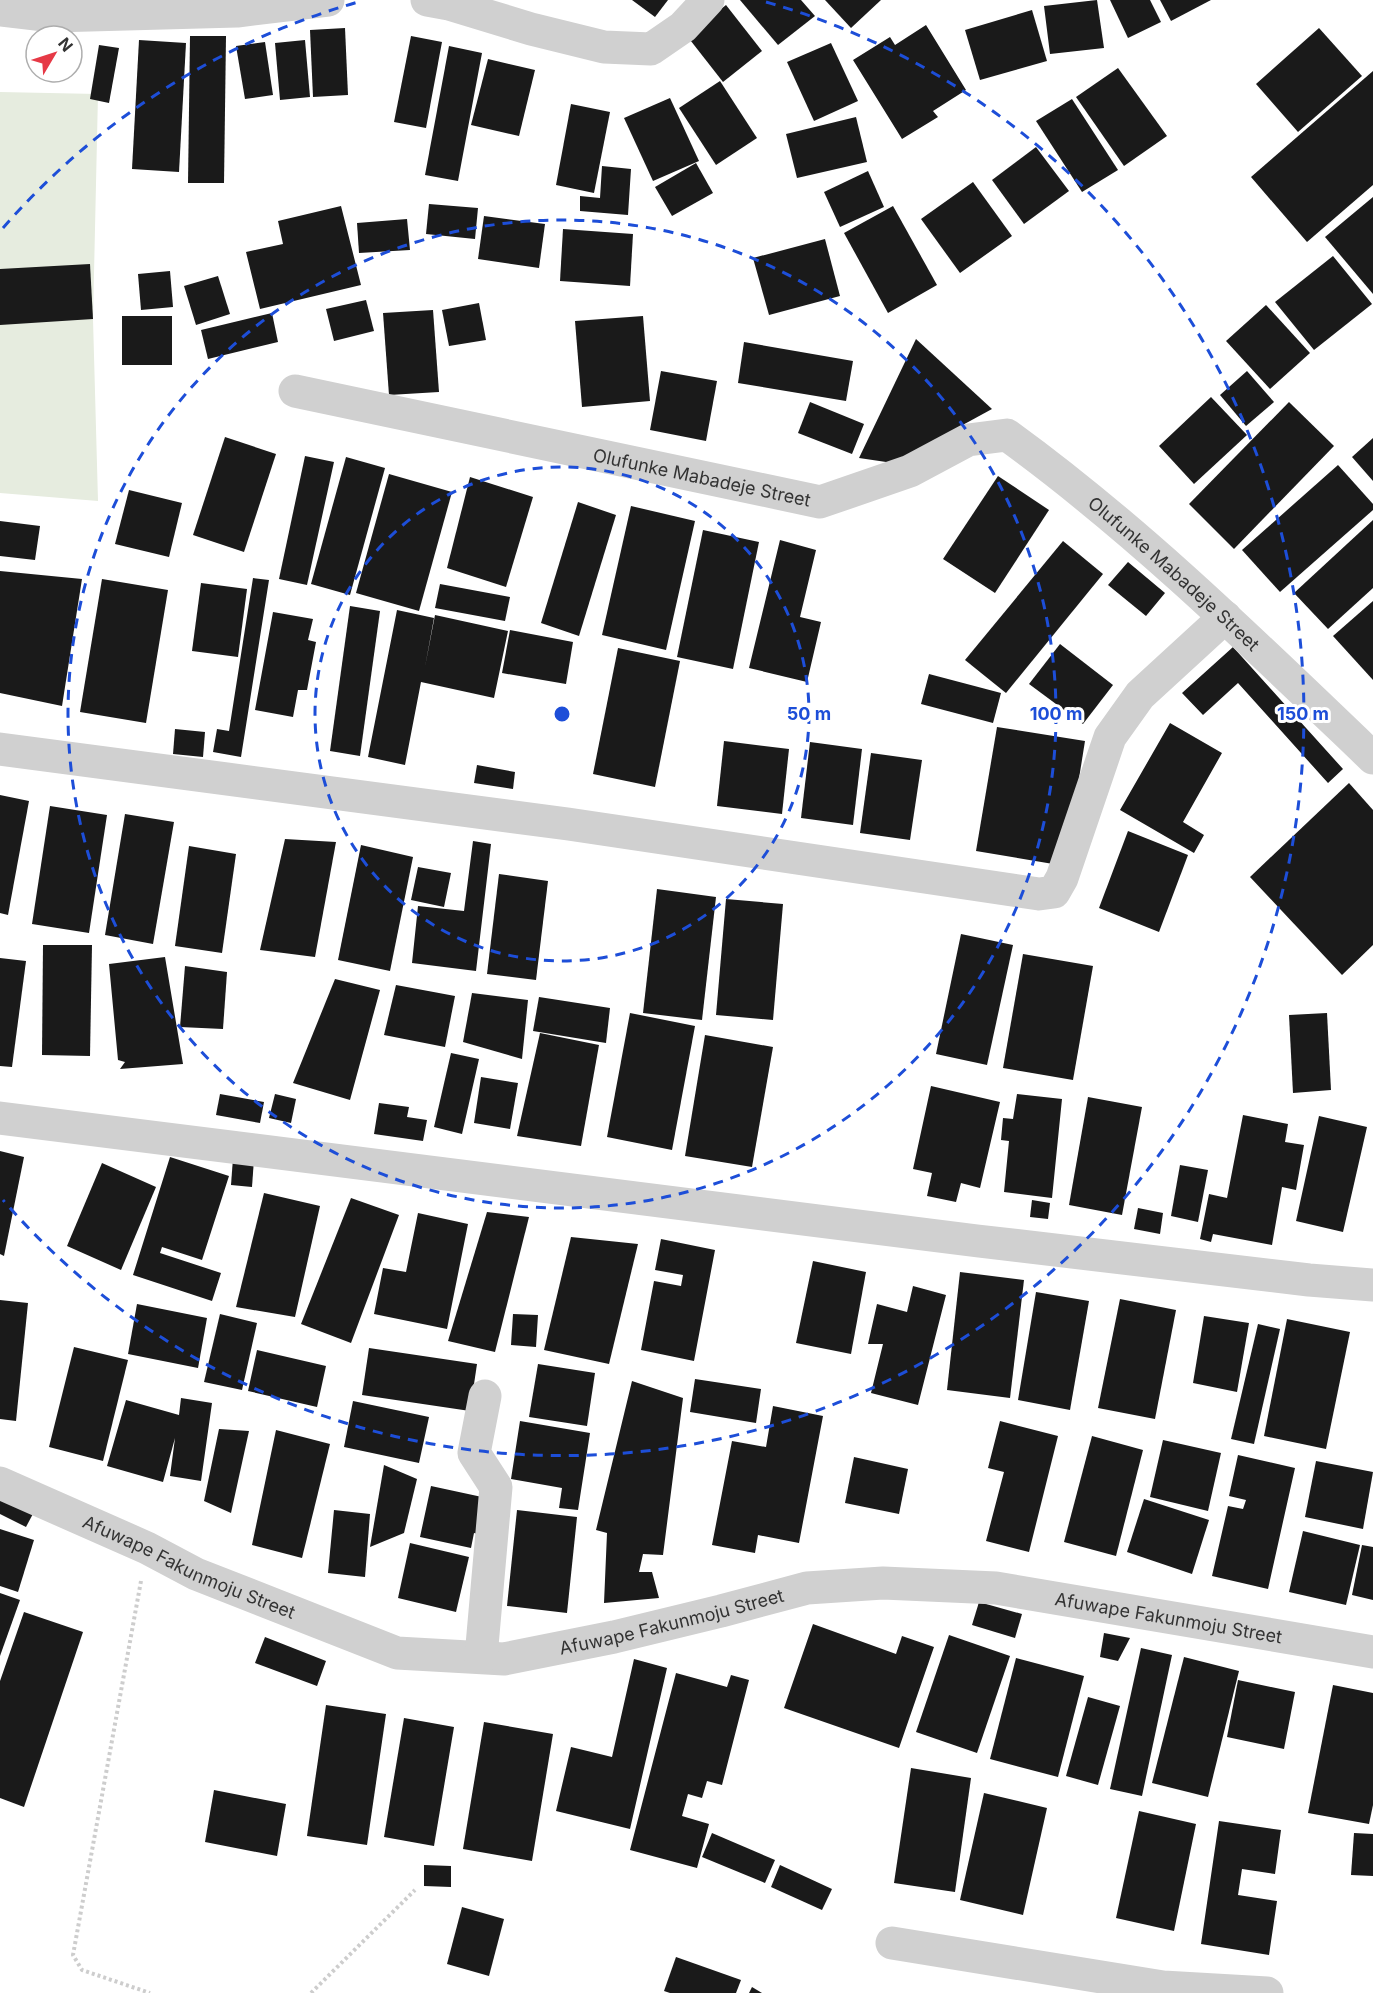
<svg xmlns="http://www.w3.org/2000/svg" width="1373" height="1993" viewBox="0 0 1373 1993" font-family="Inter,sans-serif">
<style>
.green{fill:#e6ecdf}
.building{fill:#1a1a1a}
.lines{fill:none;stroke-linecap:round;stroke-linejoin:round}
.path{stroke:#cdcdcd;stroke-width:4;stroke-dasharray:3 3;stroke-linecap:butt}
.street{stroke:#d0d0d0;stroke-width:33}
.ring{fill:none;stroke:#1d4ed8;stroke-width:3;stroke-dasharray:10 8}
.labels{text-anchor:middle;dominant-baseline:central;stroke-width:6;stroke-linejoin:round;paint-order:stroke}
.street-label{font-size:18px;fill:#333;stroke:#fff}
.centre{fill:#1d4ed8;stroke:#fff;stroke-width:3}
.ring-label{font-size:18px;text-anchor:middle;font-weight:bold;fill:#1d4ed8;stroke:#fff;stroke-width:6;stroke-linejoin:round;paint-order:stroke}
</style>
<rect width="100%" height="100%" fill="#fff"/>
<polygon class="green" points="0,92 98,94 93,319 98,501 0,493"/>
<g class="building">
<polygon points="632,0 668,0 655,17"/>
<polygon points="740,0 801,0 815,16 778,45"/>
<polygon points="825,0 881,0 851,28"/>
<polygon points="1097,0 1104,48 1050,54 1044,6"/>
<polygon points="1110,0 1150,0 1161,22 1128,38"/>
<polygon points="1160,0 1211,0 1171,21"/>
<polygon points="726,5 762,51 723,82 687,36"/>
<polygon points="1032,10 1047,61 980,80 965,30"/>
<polygon points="926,25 966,90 933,111 938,117 902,139 853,60 890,37 895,45"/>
<polygon points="345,28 348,95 313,97 310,30"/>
<polygon points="1319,28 1362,76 1298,132 1256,84"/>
<polygon points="190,36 226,36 224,183 188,183"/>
<polygon points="411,36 442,42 426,128 394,122"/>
<polygon points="139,40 186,43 179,172 132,169"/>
<polygon points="305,40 310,97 280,100 275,43"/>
<polygon points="265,42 273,95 245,99 236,46"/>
<polygon points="831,43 858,101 814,121 787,62"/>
<polygon points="99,45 119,48 109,103 90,99"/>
<polygon points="449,46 482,53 458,181 425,175"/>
<polygon points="488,59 535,70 519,136 471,125"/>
<polygon points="1118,68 1167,136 1124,166 1076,97"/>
<polygon points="1373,71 1373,185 1307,242 1251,177"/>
<polygon points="720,81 757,138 716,165 679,108"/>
<polygon points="670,98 699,161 653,181 624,118"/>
<polygon points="1072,99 1118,170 1082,192 1036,121"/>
<polygon points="571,104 610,112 594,193 556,185"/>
<polygon points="856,117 867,162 797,178 786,134"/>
<polygon points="1036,147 1069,191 1024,224 992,180"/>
<polygon points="696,163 713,193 672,216 655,187"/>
<polygon points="602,166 631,169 628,215 580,211 580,196 600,198"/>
<polygon points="868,171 884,207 840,227 824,192"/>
<polygon points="973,182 1012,236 960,273 921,219"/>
<polygon points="1373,197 1373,294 1325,237"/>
<polygon points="429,204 478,208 475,239 426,234"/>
<polygon points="341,206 361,285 260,309 246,252 283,244 278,221"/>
<polygon points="893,206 937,285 888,313 844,233"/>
<polygon points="484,216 545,224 539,268 478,259"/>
<polygon points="407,219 410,250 359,253 357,223"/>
<polygon points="563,229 633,234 630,286 560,281"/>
<polygon points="825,239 840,296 769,315 753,258"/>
<polygon points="1333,256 1372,304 1314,350 1275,302"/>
<polygon points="90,264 93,319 0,325 0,269"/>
<polygon points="170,271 173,307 141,310 138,274"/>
<polygon points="218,276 230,314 196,325 184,286"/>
<polygon points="366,300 374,331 334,341 326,309"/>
<polygon points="479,303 486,340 449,346 442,310"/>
<polygon points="1266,305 1310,353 1270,389 1226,341"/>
<polygon points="433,310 439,392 389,395 383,313"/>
<polygon points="272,313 278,342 208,359 201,330"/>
<rect x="122" y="316" width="50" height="49"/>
<polygon points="643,316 650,401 582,407 575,321"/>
<polygon points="916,339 992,409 893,463 859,458"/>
<polygon points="744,342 853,361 846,401 738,383"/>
<polygon points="661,371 717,381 706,441 650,430"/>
<polygon points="1247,371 1274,402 1246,426 1220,395"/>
<polygon points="1211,397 1247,435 1194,484 1159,446"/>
<polygon points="810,402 864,424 852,454 798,433"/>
<polygon points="1289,402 1334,446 1234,549 1189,504"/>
<polygon points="225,437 276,454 244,552 193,535"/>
<polygon points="1373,438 1373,481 1352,457"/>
<polygon points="305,456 334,462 307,585 279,579"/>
<polygon points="346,457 385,468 350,595 311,584"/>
<polygon points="1338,465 1373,504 1373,510 1280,592 1242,550"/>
<polygon points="389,474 452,492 419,611 356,593"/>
<polygon points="998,476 1049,510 995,593 943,559"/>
<polygon points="470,477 533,497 506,587 447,568"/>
<polygon points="129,490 182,503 169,557 115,544"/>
<polygon points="578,502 616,515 579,636 541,623"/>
<polygon points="631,506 695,521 666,650 602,635"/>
<polygon points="1373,520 1373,588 1328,629 1294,593"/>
<polygon points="0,521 40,526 35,560 0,556"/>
<polygon points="703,530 759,542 733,669 677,657"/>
<polygon points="780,540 816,550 800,617 821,622 807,682 749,668"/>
<polygon points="1063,541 1103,574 1006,693 965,660"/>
<polygon points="1128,562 1165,593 1146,616 1108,585"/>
<polygon points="0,571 82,579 62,706 0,693"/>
<polygon points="253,578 269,580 241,757 213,752 217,729 229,731"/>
<polygon points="102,579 168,590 146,723 80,712"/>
<polygon points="201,583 247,589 238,657 192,651"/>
<polygon points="440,584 510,597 505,621 435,608"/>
<polygon points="1373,601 1373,680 1333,636"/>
<polygon points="350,606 380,611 360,756 330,751"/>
<polygon points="397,610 434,618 425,667 435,615 508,631 494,698 421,682 405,765 368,757"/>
<polygon points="273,612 313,619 308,640 316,642 307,690 298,690 293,717 255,710"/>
<polygon points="510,630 573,642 566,684 502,673"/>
<polygon points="1060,644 1113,685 1083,724 1029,684"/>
<polygon points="1233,647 1343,769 1328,783 1238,683 1203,715 1182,693"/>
<polygon points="618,648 680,661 655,787 593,774"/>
<polygon points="929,674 1001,693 993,723 921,704"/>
<polygon points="1170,723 1222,753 1183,822 1204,835 1194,853 1120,810"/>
<polygon points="997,727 1085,741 1065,866 976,851"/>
<polygon points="175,729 205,732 203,757 173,754"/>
<polygon points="724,741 789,749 782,814 717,806"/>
<polygon points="810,742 862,749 853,825 801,818"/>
<polygon points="871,753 922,760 910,840 860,833"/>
<polygon points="477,765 515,772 513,789 474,783"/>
<polygon points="1349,783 1373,810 1373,945 1342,975 1250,877"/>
<polygon points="0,795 29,801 8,915 0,913"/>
<polygon points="50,806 107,815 89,933 32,924"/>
<polygon points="125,814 174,822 153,944 105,935"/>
<polygon points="1128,831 1188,855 1159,932 1099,908"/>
<polygon points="285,839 336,842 315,957 260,950"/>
<polygon points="473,841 491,844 476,971 412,963 418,906 464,911"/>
<polygon points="361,845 413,857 390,971 338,960"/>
<polygon points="189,846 236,854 222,953 175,946"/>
<polygon points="418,867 451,873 444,907 411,900"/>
<polygon points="499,874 548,881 536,980 487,974"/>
<polygon points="657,889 716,897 702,1020 643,1013"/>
<polygon points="726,899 783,904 773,1020 716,1015"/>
<polygon points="961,934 1013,945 987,1065 936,1054"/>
<polygon points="43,945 92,945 90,1056 42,1055"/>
<polygon points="1023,954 1093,966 1073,1080 1003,1068"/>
<polygon points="165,957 183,1064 120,1069 125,1062 118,1060 109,964"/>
<polygon points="0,958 26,961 12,1067 0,1066"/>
<polygon points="185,966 227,972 223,1029 180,1027"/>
<polygon points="335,979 380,990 350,1100 293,1083"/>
<polygon points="396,985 455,996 445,1047 384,1035"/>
<polygon points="472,993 528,1000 522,1059 463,1042"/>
<polygon points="539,997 610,1008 606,1043 533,1031"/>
<polygon points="630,1013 695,1026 672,1150 607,1137"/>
<polygon points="1327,1013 1331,1090 1293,1093 1289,1015"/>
<polygon points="540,1033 599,1045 581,1146 517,1136"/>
<polygon points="705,1035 773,1047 752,1167 685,1156"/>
<polygon points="451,1053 479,1059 462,1134 434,1127"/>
<polygon points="481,1077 518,1083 510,1129 474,1123"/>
<polygon points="931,1086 1000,1102 980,1188 961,1183 956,1202 927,1196 932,1173 913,1169"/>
<polygon points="220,1094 264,1102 260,1123 216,1115"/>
<polygon points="275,1094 296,1099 291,1123 269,1118"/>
<polygon points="1017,1094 1062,1099 1052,1198 1004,1192 1009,1141 1001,1140 1003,1118 1013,1119"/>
<polygon points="1088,1097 1142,1107 1122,1215 1069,1205"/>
<polygon points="379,1103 409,1107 407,1117 427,1120 423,1141 374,1134"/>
<polygon points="1243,1115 1288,1124 1285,1142 1304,1145 1296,1190 1282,1187 1272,1245 1213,1234 1211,1242 1200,1239 1209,1194 1227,1198"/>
<polygon points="1319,1116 1367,1127 1343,1232 1296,1221"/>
<polygon points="0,1151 24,1157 4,1256 0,1254"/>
<polygon points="170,1157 229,1176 202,1260 162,1247 160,1253 221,1273 212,1301 133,1275"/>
<polygon points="233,1158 254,1159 252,1187 231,1185"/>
<polygon points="102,1163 156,1187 121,1270 67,1246"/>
<polygon points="1180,1165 1208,1170 1198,1222 1171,1216"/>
<polygon points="264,1193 320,1206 295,1317 236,1307"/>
<polygon points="351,1198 399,1215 351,1343 301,1324"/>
<polygon points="1032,1200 1050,1203 1048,1219 1030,1217"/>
<polygon points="1138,1208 1163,1213 1160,1234 1134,1229"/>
<polygon points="487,1212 529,1217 495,1352 448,1341"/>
<polygon points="418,1213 468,1224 447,1329 374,1314 383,1268 406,1272"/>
<polygon points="571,1237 638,1244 609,1364 544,1350"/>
<polygon points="661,1239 715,1250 694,1361 641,1350 654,1281 681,1286 683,1275 655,1270"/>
<polygon points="813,1261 866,1272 851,1354 796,1343"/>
<polygon points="960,1272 1024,1280 1010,1398 947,1390"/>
<polygon points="913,1286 946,1295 918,1405 871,1393 883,1344 868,1344 877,1304 907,1312"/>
<polygon points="1036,1292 1089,1301 1070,1410 1018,1400"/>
<polygon points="1120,1299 1176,1310 1155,1419 1098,1408"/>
<polygon points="0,1300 28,1303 16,1421 0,1419"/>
<polygon points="137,1304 207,1318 198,1368 128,1354"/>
<polygon points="220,1314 257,1323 242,1390 204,1382"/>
<polygon points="513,1314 538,1315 536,1347 511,1345"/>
<polygon points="1204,1316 1249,1323 1237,1392 1193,1383"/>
<polygon points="1287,1319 1350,1332 1326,1449 1264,1436"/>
<polygon points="1258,1324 1280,1329 1254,1444 1231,1439"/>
<polygon points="74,1347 128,1360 103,1461 49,1447"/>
<polygon points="369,1348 477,1364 470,1411 362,1395"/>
<polygon points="257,1350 326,1366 317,1407 248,1391"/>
<polygon points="538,1364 595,1373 587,1426 529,1417"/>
<polygon points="695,1379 761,1389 756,1423 690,1412"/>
<polygon points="632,1381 683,1398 663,1555 643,1554 639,1572 652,1572 659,1598 604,1603 607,1533 596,1530"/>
<polygon points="181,1398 212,1403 201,1481 170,1476 175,1438 163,1482 107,1466 126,1400 179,1415"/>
<polygon points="353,1401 429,1417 419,1463 344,1447"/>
<polygon points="773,1406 823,1416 799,1543 758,1535 755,1553 712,1545 732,1441 766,1447"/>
<polygon points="520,1421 590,1433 578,1510 559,1508 562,1488 511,1479"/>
<polygon points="1000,1421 1058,1436 1029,1552 986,1541 1004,1472 988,1468"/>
<polygon points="219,1429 249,1431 231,1513 204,1501"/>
<polygon points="276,1430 330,1444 302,1558 252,1545"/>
<polygon points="1092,1436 1143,1450 1116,1556 1064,1542"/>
<polygon points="1163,1440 1221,1453 1208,1511 1150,1497"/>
<polygon points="1238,1455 1295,1468 1268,1589 1212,1576 1228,1506 1243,1509 1246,1500 1229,1496"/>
<polygon points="854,1457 908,1469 899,1514 845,1503"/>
<polygon points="1316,1461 1373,1472 1363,1529 1305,1517"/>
<polygon points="384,1465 417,1479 404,1533 370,1547"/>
<polygon points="431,1486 482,1497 486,1536 474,1533 471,1548 420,1537"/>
<polygon points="0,1491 35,1510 26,1527 0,1514"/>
<polygon points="1144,1499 1209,1520 1192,1574 1127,1552"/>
<polygon points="334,1510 370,1514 365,1577 328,1573"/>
<polygon points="517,1510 577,1517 567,1613 507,1606"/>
<polygon points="0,1529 34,1540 18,1592 0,1586"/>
<polygon points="1303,1531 1360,1545 1346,1605 1289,1592"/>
<polygon points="410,1543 469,1557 456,1612 398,1598"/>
<polygon points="1362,1545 1373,1547 1373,1600 1352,1595"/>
<polygon points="0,1593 20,1600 0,1656"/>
<polygon points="979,1602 1022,1614 1015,1638 972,1625"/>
<polygon points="24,1612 83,1632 24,1807 0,1798 0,1681"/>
<polygon points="813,1624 896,1654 902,1636 934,1647 899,1748 784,1708"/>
<polygon points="1104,1633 1130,1638 1118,1661 1100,1657"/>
<polygon points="949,1635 1010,1656 977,1753 916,1732"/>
<polygon points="265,1637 326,1661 317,1686 255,1663"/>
<polygon points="1141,1648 1172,1655 1142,1796 1110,1789"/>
<polygon points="1184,1657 1239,1671 1208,1797 1152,1783"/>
<polygon points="1016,1658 1084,1676 1058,1777 990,1759"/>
<polygon points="634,1659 667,1668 630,1829 556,1811 571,1747 612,1757"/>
<polygon points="676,1673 727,1687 731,1675 749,1680 722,1785 707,1781 702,1798 688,1794 682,1816 709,1824 697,1868 630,1850"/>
<polygon points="1238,1680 1295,1692 1284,1749 1227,1737"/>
<polygon points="1333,1685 1373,1693 1373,1805 1369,1824 1308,1813"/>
<polygon points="1088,1697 1120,1706 1098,1785 1066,1776"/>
<polygon points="326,1705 386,1714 367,1845 307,1836"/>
<polygon points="404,1718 454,1727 434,1846 384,1837"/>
<polygon points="484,1722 553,1734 532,1861 463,1849"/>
<polygon points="911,1768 971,1778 955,1892 894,1883"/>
<polygon points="214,1790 286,1804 277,1856 205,1842"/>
<polygon points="984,1793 1047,1808 1023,1915 960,1900"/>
<polygon points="1139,1811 1196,1824 1174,1931 1116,1918"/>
<polygon points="1219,1821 1281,1830 1275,1874 1242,1869 1238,1895 1277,1901 1269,1955 1201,1944"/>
<polygon points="712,1833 775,1860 765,1883 702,1857"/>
<polygon points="1354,1833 1373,1834 1373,1876 1351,1875"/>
<polygon points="424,1865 451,1866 451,1887 424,1886"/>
<polygon points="780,1865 832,1889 822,1910 771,1887"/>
<polygon points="462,1907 504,1919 489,1976 447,1964"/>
<polygon points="676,1957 741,1980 736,1993 670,1993 664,1991"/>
<polygon points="752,1987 762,1993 749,1993"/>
</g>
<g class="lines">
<g class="path">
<polyline points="141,1581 73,1955 82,1970 150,1993"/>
<polyline points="311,1993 415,1890"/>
</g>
<g class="street">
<polyline points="427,0 449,4 531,29 604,47 651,49 683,27 708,0"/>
<polyline points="0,10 53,16 237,11 328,0"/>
<path id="s1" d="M 295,391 L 820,502 L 910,471 L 968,440 L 1007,435 C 1138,530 1256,646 1373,758"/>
<polyline points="0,749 568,824 1039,894 1054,892 1062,878 1110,737 1140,695 1225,617"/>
<polyline points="0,1118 978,1241 1309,1280 1373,1285"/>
<path id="s2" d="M 0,1483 L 147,1548 L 196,1574 L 397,1653 L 504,1659 L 614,1637 L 721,1611 L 807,1588 L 883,1583 L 996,1588 L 1373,1652"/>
<polyline points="481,1657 496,1487 474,1453 485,1396"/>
<polyline points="892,1943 1163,1987 1267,1993"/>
</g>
</g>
<g class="ring">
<circle cx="562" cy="714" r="247"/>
<circle cx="562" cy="714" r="494"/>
<path d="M3 228A741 741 0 0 1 358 2M766 2A741 741 0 1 1 3 1200"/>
</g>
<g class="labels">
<g class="street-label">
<text stroke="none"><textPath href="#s1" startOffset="416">Olufunke Mabadeje Street</textPath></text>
<text stroke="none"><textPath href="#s1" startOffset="954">Olufunke Mabadeje Street</textPath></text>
<text stroke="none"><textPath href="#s2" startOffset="207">Afuwape Fakunmoju Street</textPath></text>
<text stroke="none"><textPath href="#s2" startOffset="1215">Afuwape Fakunmoju Street</textPath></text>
<text stroke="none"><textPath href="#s2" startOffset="711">Afuwape Fakunmoju Street</textPath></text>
</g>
</g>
<circle cx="562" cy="714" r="9" class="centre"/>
<g class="ring-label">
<text x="809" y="720">50 m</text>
<text x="1056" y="720">100 m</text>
<text x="1303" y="720">150 m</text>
</g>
<g transform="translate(54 54) rotate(51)"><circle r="28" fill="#ffffff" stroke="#adadad" stroke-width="1.5"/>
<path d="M0-4.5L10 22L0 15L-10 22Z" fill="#e63946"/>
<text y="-9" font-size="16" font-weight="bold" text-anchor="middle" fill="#333333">N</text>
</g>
</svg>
